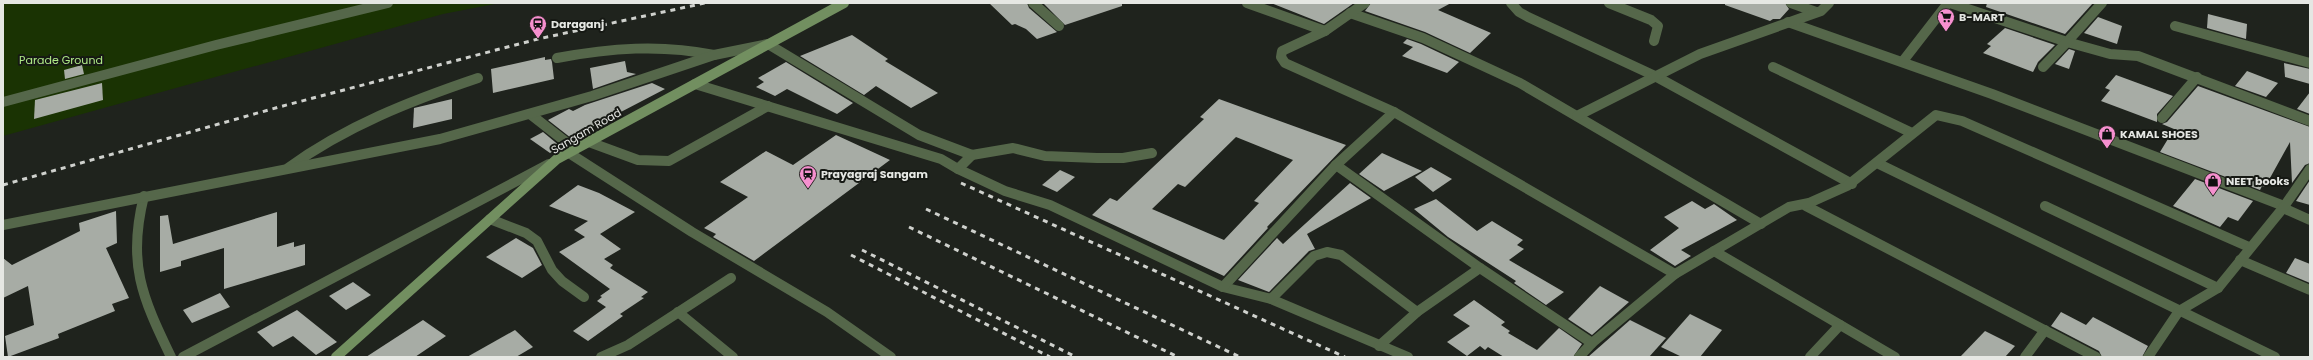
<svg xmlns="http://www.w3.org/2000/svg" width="2313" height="360" viewBox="0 0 2313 360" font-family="Poppins,sans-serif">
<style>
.green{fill:#1a3303}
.building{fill:#a7aca5;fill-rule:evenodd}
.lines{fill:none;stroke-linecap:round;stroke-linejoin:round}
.service{stroke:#55674a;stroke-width:10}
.minor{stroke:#55674a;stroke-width:10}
.secondary{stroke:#728f60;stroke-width:10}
.rail{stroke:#cfd1cd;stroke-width:3;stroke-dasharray:5 5;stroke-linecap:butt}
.labels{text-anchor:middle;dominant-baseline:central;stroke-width:4;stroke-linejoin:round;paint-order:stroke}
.poi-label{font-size:11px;font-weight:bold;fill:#e5e7e3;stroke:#161914;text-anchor:start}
.park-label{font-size:11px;fill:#afe987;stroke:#161914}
.street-label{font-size:11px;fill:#e5e7e3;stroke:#161914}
</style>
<rect width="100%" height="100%" fill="#1f231d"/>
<polygon class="green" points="3,3 500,3 443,14 3,136"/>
<g class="building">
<polygon points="989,3 1027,3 1029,8 1057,32 1037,39 1026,29 1015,24 1012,25"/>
<polygon points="1043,3 1122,3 1122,6 1065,25"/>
<polygon points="1271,3 1354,3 1324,24"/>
<polygon points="1371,3 1451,3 1438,10 1491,33 1470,53 1425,32 1365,11"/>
<polygon points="1725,3 1785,3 1789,9 1780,19 1773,19 1770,21 1725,5"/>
<polygon points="1987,3 2093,3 2065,34 1986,7"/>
<polygon points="2208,14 2247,24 2246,39 2207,28"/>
<polygon points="2098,17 2122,26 2117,44 2084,33"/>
<polygon points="2005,28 2055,45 2038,62 2033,72 1983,53 1991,46 1987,44"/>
<polygon points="852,35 888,59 885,61 938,93 911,108 876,86 864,95 800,56"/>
<polygon points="1407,39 1421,44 1459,62 1447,73 1402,56 1413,47 1403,43"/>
<polygon points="2069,49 2075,51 2069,69 2055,64"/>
<polygon points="545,57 545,60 551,59 552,62 554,79 493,93 491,69"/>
<polygon points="625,61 627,72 636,74 593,89 590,68"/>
<polygon points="786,62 853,103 837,114 787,89 775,96 756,87 764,82 758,78"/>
<polygon points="2284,63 2310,69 2310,84 2285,77"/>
<polygon points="82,65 84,74 65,79 64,70"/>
<polygon points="2247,71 2278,83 2266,97 2235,86"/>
<polygon points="2116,75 2173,96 2157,114 2157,122 2101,101 2110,90 2105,88"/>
<polygon points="102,83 103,100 34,119 35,100"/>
<polygon points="652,83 665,89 571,138 548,120 569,109 573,111 585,105"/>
<polygon points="2198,86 2310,127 2310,163 2305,165 2292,183 2290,142 2265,187 2262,186 2260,190 2160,152 2174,129 2162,124 2167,122"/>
<polygon points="2310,92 2310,114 2297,109"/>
<polygon points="452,99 452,119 413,128 414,108"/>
<path d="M 1219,99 L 1346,145 L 1267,227 L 1268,228 L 1224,276 L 1092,215 L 1110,198 L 1117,201 L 1204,119 L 1200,117 ZM 1236,137 L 1293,160 L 1254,201 L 1259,203 L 1224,240 L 1152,209 L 1178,184 L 1185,187 Z"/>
<polygon points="543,132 561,147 550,153 530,139"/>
<polygon points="836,135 890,160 754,261 713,237 716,234 704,228 748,197 720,182 766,151 793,165"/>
<polygon points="1382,153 1422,171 1384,191 1359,174"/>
<polygon points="1431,167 1452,179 1433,192 1415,177"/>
<polygon points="1060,170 1075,177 1057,192 1042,185"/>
<polygon points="2195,179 2253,201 2238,221 2228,217 2220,227 2173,206"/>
<polygon points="2310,180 2310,205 2296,201"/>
<polygon points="1350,183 1371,198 1307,234 1315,249 1309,251 1269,292 1238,280 1277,238 1283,244"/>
<polygon points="578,185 599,193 635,212 600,234 621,249 604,259 613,265 610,268 648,292 641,297 644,298 620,314 623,316 588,341 573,331 606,307 597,301 602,297 600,296 610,289 559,252 585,237 574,230 588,221 549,206"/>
<polygon points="1436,199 1477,231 1492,221 1523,240 1517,245 1524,249 1509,260 1564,292 1546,305 1514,283 1516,281 1448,237 1414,209"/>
<polygon points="1692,201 1705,209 1714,204 1737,220 1681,250 1691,256 1675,266 1650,250 1679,228 1664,217"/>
<polygon points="116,211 117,243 106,248 129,298 112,304 115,311 58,334 59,338 8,357 5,336 34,325 28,286 3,298 3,258 12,265 80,231 79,223"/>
<polygon points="277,212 277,247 294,242 294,247 305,244 305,265 224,289 224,248 181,261 181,266 160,272 160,216 168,215 173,244"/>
<polygon points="516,238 533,248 542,265 522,278 486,257"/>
<polygon points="2295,258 2310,264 2310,283 2286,273"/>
<polygon points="353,282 371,295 346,310 329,296"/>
<polygon points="1600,286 1629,302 1592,335 1568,319"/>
<polygon points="220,293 230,307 192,323 183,310"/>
<polygon points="1474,300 1505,322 1501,325 1510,331 1508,333 1537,350 1559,328 1582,344 1573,357 1504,357 1488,347 1485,350 1480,346 1467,356 1447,342 1470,326 1453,315"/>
<polygon points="297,310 337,342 316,355 293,336 273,347 257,332"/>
<polygon points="2061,312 2086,325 2093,317 2148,346 2142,357 2102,357 2099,351 2051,326"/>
<polygon points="1690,314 1722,330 1700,357 1682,357 1661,347"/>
<polygon points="423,320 446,336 415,357 366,357"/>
<polygon points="1630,320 1666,338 1649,357 1588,357"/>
<polygon points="515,330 533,347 516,357 467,357"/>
<polygon points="1985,331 2015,346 2005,357 1960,357"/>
</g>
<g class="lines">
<g class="service">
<path d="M 557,58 C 610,48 661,44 714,55"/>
<polyline points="695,84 941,159 958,169"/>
<polyline points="589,142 638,160 669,161 768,106"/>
<path d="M 288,168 C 346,126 410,101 478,78"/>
</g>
<g class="minor">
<polyline points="1033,3 1059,26"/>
<polyline points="1247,3 1325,31 1282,51 1281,57 1285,63 1394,112 1675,274"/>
<polyline points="1511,3 1519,12 1528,17 1655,76 1852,184"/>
<polyline points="1609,3 1651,20 1658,26 1654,41"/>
<polyline points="1791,3 1816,12"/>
<polyline points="1950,3 2067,42 2102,3"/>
<polyline points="1350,13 1423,38 1520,83 1761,224"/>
<polyline points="1788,22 1992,94 2284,206"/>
<polyline points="2175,26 2310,63"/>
<polyline points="1325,31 1365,3"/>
<polyline points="1903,61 1948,3"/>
<polyline points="1773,67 1912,133"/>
<polyline points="2043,67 2067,42 2110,54 2138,56 2310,121"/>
<polyline points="3,102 216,45 388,3"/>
<polyline points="530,114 575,149"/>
<polyline points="1577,116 1700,54 1821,11 1829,3"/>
<polyline points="2162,118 2197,77"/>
<polyline points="569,153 692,232 827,312 891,357"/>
<polyline points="972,155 958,169 1005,191 1050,205 1223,287 1271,299 1408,357"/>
<polyline points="1877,163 2275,357"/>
<polyline points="1336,165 1480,268 1592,343"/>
<path d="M 144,196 C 127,263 142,297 171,357"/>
<polyline points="1806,206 2096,357"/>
<polyline points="2045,206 2218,288"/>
<polyline points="2283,208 2310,220"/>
<polyline points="490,219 526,233 537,241 552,270 562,281 584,297"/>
<polyline points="3,225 440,139 592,96 714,55 768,44 919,135 972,155 1013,148 1045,156 1097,158 1123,158 1152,153"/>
<polyline points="1714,251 1895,357"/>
<polyline points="2240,260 2310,290"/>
<polyline points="1223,287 1336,165 1394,112"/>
<polyline points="1271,299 1314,256 1327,252 1341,255 1417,312"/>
<polyline points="678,312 733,357"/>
<polyline points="1379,346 1417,312 1480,268"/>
<polyline points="183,357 549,164"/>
<polyline points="601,357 628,345 731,278"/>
<polyline points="1579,357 1592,343 1675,274 1789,207 1809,203 1847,186 1936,115 1962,121 2249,247"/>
<polyline points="1810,357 1840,325"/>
<polyline points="2025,357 2045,330"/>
<polyline points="2148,357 2179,311 2218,288 2283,208 2310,169"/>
</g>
<polyline class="secondary" points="336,357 557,159 844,3"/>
<g class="rail">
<polyline points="961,183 1345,357"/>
<polyline points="3,185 279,107 538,39 705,3"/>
<polyline points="926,209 1240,357"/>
<polyline points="909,227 1178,357"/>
<polyline points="862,250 1076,357"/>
<polyline points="851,255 1050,357"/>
</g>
</g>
<defs>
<g id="supermarket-pin" transform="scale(0.9)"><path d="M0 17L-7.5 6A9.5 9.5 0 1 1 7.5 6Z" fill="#f690cf" stroke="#161914"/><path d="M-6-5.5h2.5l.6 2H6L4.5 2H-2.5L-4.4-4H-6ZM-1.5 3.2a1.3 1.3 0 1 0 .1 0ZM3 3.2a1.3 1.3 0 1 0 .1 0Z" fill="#111"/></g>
<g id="station-pin" transform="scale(0.9)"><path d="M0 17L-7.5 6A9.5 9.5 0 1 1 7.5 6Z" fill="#f690cf" stroke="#161914"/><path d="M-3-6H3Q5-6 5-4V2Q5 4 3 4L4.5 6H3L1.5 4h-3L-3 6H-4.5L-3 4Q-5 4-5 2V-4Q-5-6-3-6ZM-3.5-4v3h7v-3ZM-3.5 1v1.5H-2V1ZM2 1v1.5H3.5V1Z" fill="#111"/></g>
<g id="shop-pin" transform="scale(0.9)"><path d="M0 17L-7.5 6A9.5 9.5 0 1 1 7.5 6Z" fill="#f690cf" stroke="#161914"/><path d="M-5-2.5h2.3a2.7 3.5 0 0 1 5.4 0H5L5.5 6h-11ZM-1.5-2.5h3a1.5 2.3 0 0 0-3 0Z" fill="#111"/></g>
</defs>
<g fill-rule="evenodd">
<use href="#supermarket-pin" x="1946" y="17"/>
<use href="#station-pin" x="538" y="24"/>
<use href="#shop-pin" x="2107" y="134"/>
<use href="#station-pin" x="808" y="174"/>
<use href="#shop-pin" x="2213" y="181"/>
</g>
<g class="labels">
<g class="poi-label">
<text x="1959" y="17">B-MART</text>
<text x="551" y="24">Daraganj</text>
<text x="2120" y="134">KAMAL SHOES</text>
<text x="821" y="174">Prayagraj Sangam</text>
<text x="2226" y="181">NEET books</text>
</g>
<g class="park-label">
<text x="61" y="60">Parade Ground</text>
</g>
<g class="street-label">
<text transform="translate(586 131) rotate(-30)">Sangam Road</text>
</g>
</g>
<rect width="2313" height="360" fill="none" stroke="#e5e7e3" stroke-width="8"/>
</svg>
